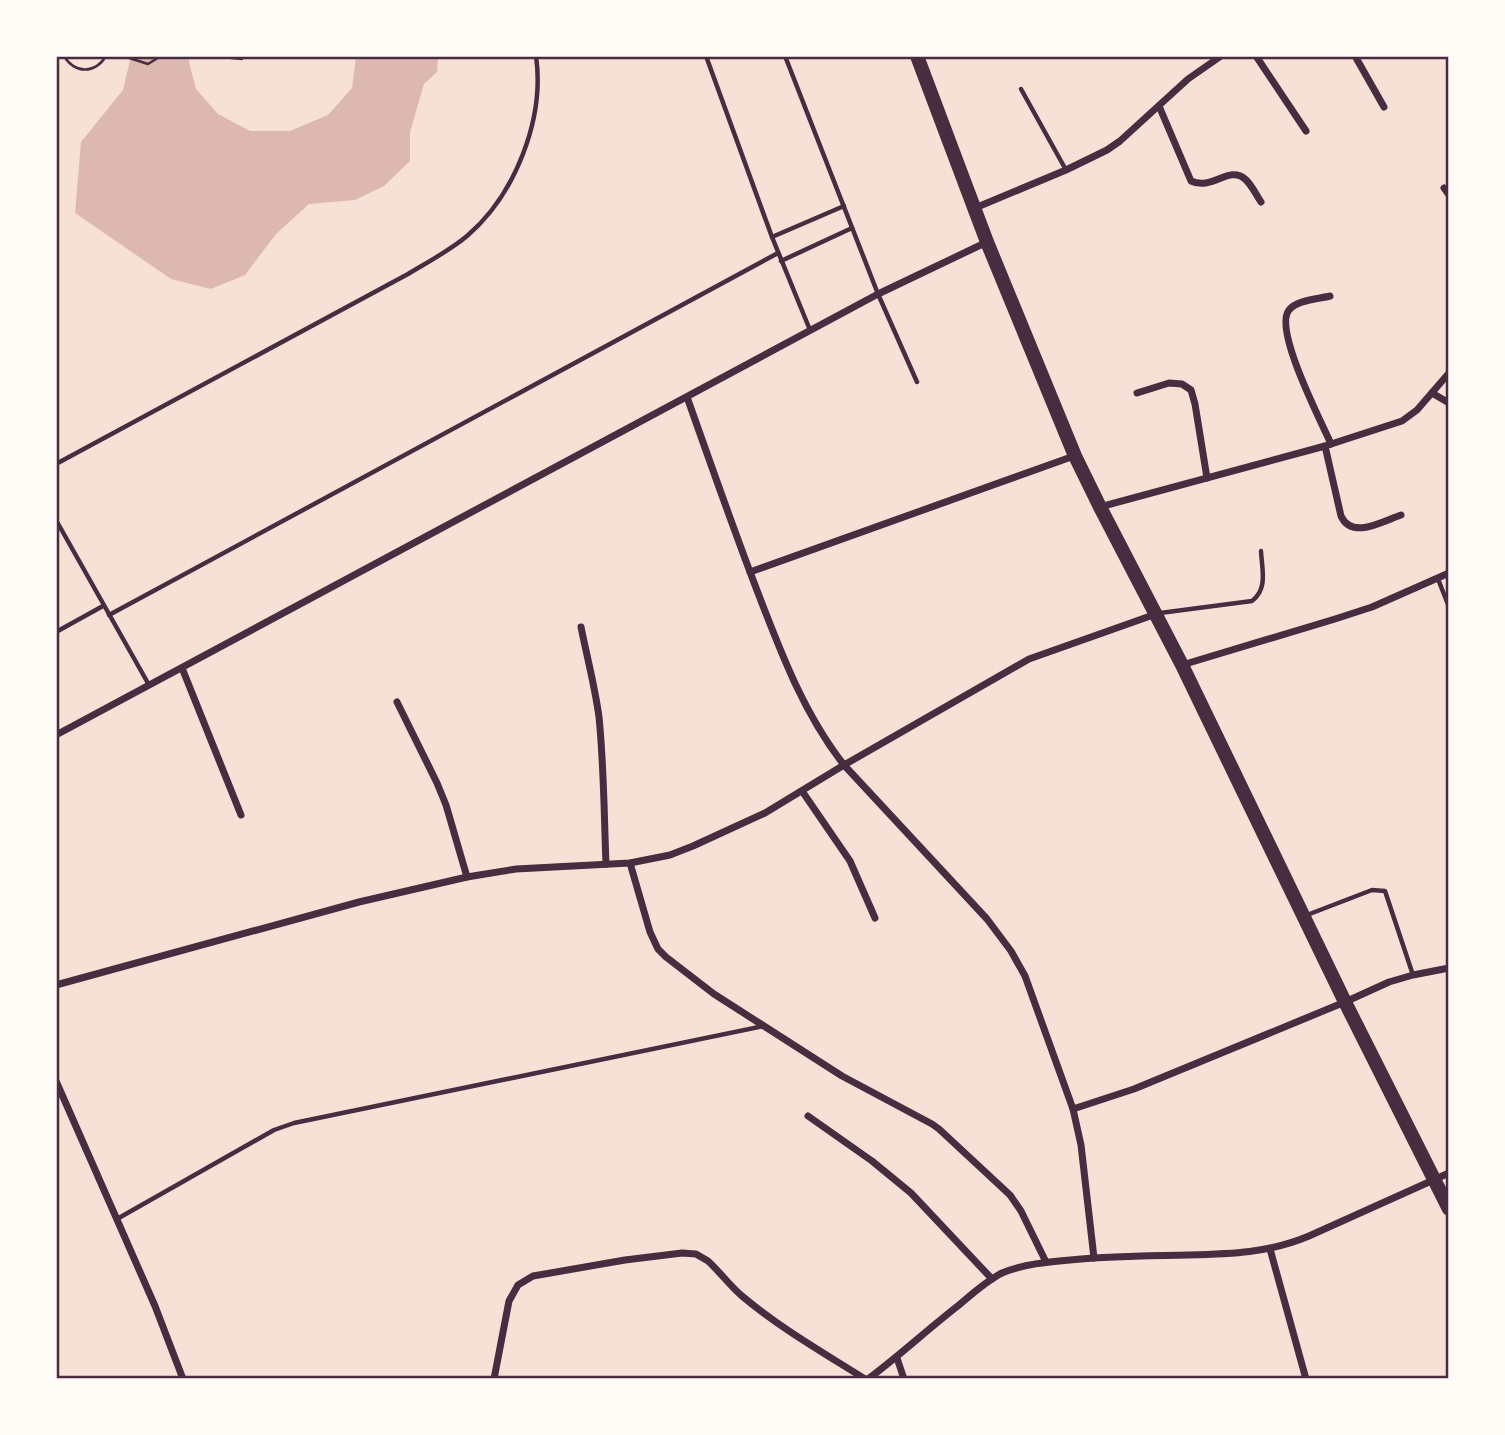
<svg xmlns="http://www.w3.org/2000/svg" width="1505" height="1435" viewBox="0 0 1505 1435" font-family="'Nunito Sans',sans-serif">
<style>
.water{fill:#dcb8b0}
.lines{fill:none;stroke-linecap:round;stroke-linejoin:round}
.path{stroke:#4a2c40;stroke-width:2.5}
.service{stroke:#4a2c40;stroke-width:4.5}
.minor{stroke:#4a2c40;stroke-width:7}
.trunk{stroke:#4a2c40;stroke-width:14}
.neatline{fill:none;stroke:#4a2c40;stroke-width:2.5}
</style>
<rect width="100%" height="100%" fill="#f7e1d7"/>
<polygon class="water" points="131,56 190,56 189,62 196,89 218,114 250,131 290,131 328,115 352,88 356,56 438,56 437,72 424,84 410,132 410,161 384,186 355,200 309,204 276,234 245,275 211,289 171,279 75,213 81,142 123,90"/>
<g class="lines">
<g class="path">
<path d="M 64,56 C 75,74 95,74 106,56"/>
<polyline points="123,56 148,64 161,56"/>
<polyline points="212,56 242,59"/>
</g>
<g class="service">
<polyline points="706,56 772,237 810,330"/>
<polyline points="785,56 878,294 917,382"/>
<polyline points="1021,89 1066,170"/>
<polyline points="772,237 844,206"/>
<polyline points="781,261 852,228"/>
<path d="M 56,464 L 408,274 C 428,262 449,251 467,236 C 515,195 545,119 536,56"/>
<polyline points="56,520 149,685"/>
<polyline points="1438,579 1449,607"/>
<path d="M 1160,613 L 1252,601 C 1268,589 1262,570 1261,551"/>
<polyline points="109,615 778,253"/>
<polyline points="56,632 103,606"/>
<polyline points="1307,915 1372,890 1385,891 1413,975"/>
<polyline points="117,1219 274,1130 294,1123 764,1026"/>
</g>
<g class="minor">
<polyline points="1256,56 1306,131"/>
<polyline points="1355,56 1384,107"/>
<path d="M 1159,106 L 1191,181 C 1212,191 1229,165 1245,179 C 1252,185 1256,195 1261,202"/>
<polyline points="1444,188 1449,195"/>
<polyline points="975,208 1066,170 1107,150 1120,141 1188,79 1221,56"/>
<path d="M 1330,296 C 1318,299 1297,300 1289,310 C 1273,329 1321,421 1331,444"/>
<polyline points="1137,393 1169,383 1182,384 1191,390 1195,404 1207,478"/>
<polyline points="1432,393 1449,403"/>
<path d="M 687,397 C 710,462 733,528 758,593 C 781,653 804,714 844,765 L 987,919 L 1011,951 L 1025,976 L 1073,1109 L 1081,1145 L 1094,1258"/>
<path d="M 1325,446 L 1341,516 C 1352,540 1383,521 1401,515"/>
<polyline points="1100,507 1325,446 1402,421 1417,410 1449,373"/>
<polyline points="750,572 1074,456"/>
<path d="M 581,627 C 587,657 595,687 599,717 C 604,766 604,815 606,864"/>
<polyline points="1182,665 1335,619 1372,607 1449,573"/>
<polyline points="182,668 241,815"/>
<polyline points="397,702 437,783 446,805 467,877"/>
<polyline points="56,735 878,294 987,242"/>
<polyline points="802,791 850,861 875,918"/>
<polyline points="630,863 650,932 658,949 666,957 714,994 842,1076 932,1124 939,1129 1010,1195 1021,1211 1046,1262"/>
<polyline points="56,985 359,902 467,877 516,869 630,863 670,855 693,846 765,813 844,765 1029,659 1156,614"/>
<polyline points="56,1081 155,1306 183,1379"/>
<polyline points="1073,1109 1134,1089 1345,1002 1389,982 1413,975 1449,968"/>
<polyline points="808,1116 872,1161 911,1193 992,1279"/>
<polyline points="1270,1249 1306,1379"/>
<polyline points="897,1358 904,1379"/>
<path d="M 494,1379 L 509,1301 L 518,1285 L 533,1276 L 625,1260 L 682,1253 L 696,1254 L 708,1261 C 720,1272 730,1286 742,1296 C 780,1328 824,1353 865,1379"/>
<path d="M 868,1379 C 899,1356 928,1329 959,1305 C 972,1294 986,1281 1002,1273 C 1024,1264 1047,1262 1070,1260 C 1109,1256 1149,1256 1188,1255 C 1231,1254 1269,1253 1309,1236 L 1449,1173"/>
</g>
<polyline class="trunk" points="917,56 987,242 1075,456 1100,507 1182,665 1345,1002 1449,1209"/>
</g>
<rect width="1505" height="1435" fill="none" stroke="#fffaf5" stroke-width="116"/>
<rect x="58" y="58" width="1389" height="1319" class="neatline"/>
</svg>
